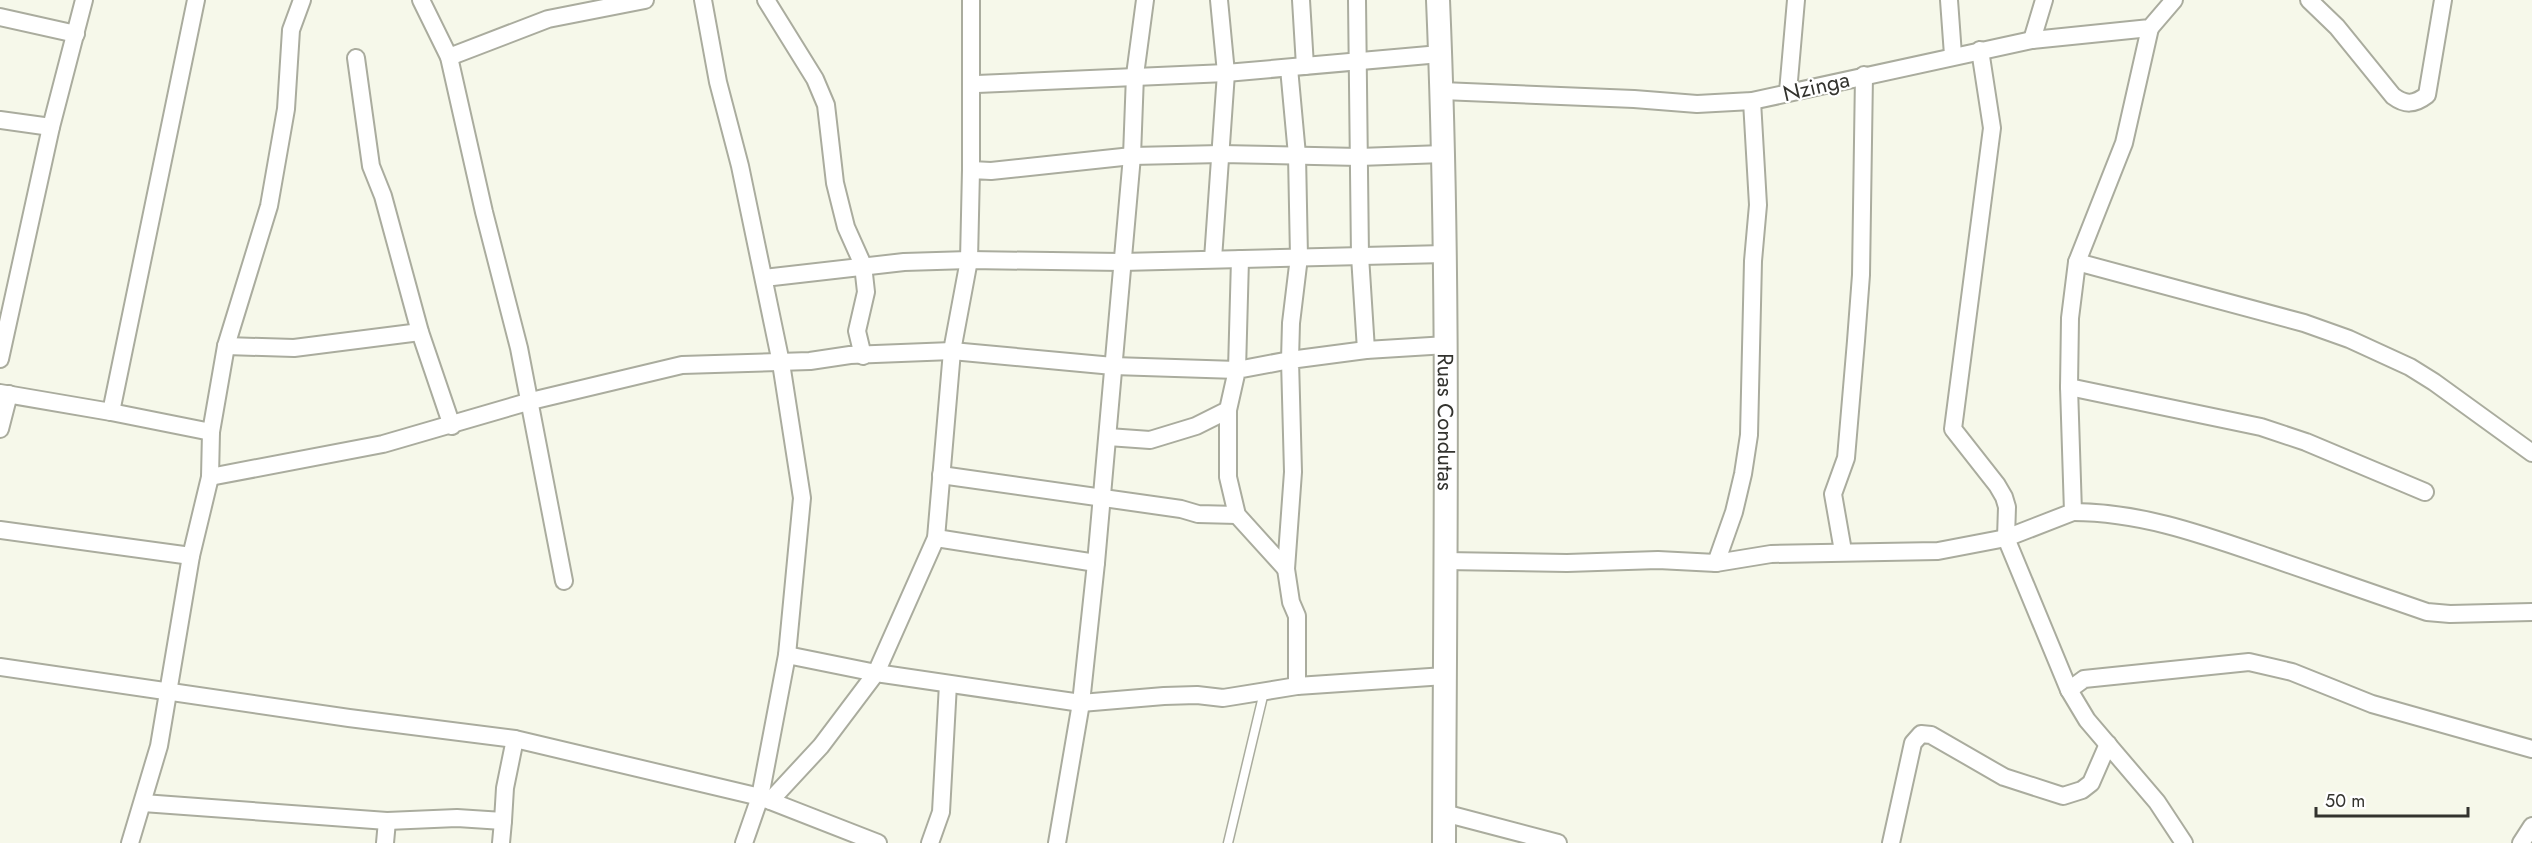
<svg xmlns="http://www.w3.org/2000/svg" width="2532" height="843" viewBox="0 0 2532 843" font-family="Jost,sans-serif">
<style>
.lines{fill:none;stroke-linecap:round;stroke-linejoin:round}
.lane-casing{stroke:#aaac9e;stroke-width:11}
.street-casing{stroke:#aaac9e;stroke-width:20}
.secondary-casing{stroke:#aaac9e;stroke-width:26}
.lane{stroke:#fff;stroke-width:8}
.street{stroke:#fff;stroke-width:16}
.secondary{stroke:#fff;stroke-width:22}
.labels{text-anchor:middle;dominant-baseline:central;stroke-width:4.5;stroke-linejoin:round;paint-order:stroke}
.street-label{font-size:22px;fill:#33332e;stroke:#fff}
</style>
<rect width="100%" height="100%" fill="#f6f8ea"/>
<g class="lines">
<g class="lane-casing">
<polyline id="lane" points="1228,843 1264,692"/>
</g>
<g class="street-casing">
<g id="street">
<polyline points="421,0 449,57 484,212 519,348 564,581"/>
<polyline points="703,0 718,82 740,166 781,363 802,498 787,655 760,797 744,843"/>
<polyline points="766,0 815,79 826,105 835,183 846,227 863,265 866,292 857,331 863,356"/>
<polyline points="971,0 971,87 977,84 1226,73 1440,54"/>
<polyline points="1301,0 1305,66"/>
<polyline points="1357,0 1360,256 1366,350"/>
<polyline points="1949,0 1953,55"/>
<path d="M 2309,0 L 2337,27 L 2393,96 C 2405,105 2414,105 2427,95 L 2443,0"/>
<polyline points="0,17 76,34"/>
<polyline points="2032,40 2044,0"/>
<polyline points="1980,50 1992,128 1953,429 1997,485 2004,497 2007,507 2006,538 2069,690 2087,720 2157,802 2184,843"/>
<polyline points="449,57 548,19 645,0"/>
<polyline points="356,58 371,166 383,196 420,332 452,426"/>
<polyline points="971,87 971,170"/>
<polyline points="1442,91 1634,99 1697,104 1752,101 2032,40 2150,28 2174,0"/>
<polyline points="1788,92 1796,0"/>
<polyline points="0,120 51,127"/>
<polyline points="1213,259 1226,73 1219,0"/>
<polyline points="2077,262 2304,323 2349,339 2410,367 2434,382 2532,453"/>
<polyline points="764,278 904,262 969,260 1122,262 1445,254"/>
<polyline points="226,346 294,348 420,332"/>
<polyline points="0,359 51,127 84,0"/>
<polyline points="2069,387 2261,427 2306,442 2425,492"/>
<polyline points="0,393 111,412 211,432"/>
<polyline points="1228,410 1228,477 1237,515 1286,569"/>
<polyline points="111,412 196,0"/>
<polyline points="0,429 9,394"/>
<polyline points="1108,437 1150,440 1196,426 1228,410 1237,370 1290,360 1291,323 1299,257 1297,155 1289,68"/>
<polyline points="941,475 1181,509 1198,514 1237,515"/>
<polyline points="210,477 383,444 531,401 682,365 810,361 850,355 952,351 1113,366 1237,370 1240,259"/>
<path d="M 2073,512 C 2141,512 2204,535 2268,557 C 2321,575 2374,594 2427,612 L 2450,614 L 2532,612"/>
<polyline points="0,530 191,556"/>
<polyline points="936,538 1096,563"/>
<polyline points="1843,551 1833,494 1846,458 1856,341 1861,275 1864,75"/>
<polyline points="1444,561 1567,563 1658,560 1716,563 1771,554 1938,551 2006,538 2073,512 2069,387 2070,318 2077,262 2124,143 2150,28"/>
<polyline points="1716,563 1734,512 1743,474 1749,435 1753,261 1758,205 1752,101"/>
<polyline points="787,655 876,673 936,538 952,351 969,260 971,170 991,171 1132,156 1221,154 1359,157 1443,154"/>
<polyline points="0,667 349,718 515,739 760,797 878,843"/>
<polyline points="1297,686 1297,616 1291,602 1286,569 1293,472 1290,360 1366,350 1447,345"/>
<polyline points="2069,690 2084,679 2249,662 2292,672 2372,704 2532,749"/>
<polyline points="770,801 821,746 876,673 1081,703 1164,696 1197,695 1223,698 1297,686 1445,676"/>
<polyline points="143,803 387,821 457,818 503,821 505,788 515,739"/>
<polyline points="1444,813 1558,843"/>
<polyline points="130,843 159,746 191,556 210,477 211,432 226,346 269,206 286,109 291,30 302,0"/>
<polyline points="385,843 387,821"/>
<polyline points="501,843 503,821"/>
<polyline points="930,843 941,812 948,684"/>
<polyline points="1057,843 1081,703 1096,563 1132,156 1135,75 1145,0"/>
<polyline points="1891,843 1913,743 1921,734 1931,735 2004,777 2063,796 2082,790 2091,783 2108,744"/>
<polyline points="2521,843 2532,826"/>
</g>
</g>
<g class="secondary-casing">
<g id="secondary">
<path id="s1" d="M 1438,0 C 1450,281 1445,562 1444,843"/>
</g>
</g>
<use href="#lane" class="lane"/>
<use href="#street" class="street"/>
<use href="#secondary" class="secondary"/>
</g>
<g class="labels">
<g class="street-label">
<text transform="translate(1816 86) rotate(-13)">Nzinga</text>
<text stroke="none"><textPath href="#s1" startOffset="422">Ruas Condutas</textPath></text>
</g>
</g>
<path d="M2316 807v9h152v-9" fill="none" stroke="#33332e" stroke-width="3"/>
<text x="2325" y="807" font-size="18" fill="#33332e" stroke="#ffffff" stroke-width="4.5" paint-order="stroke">50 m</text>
</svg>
